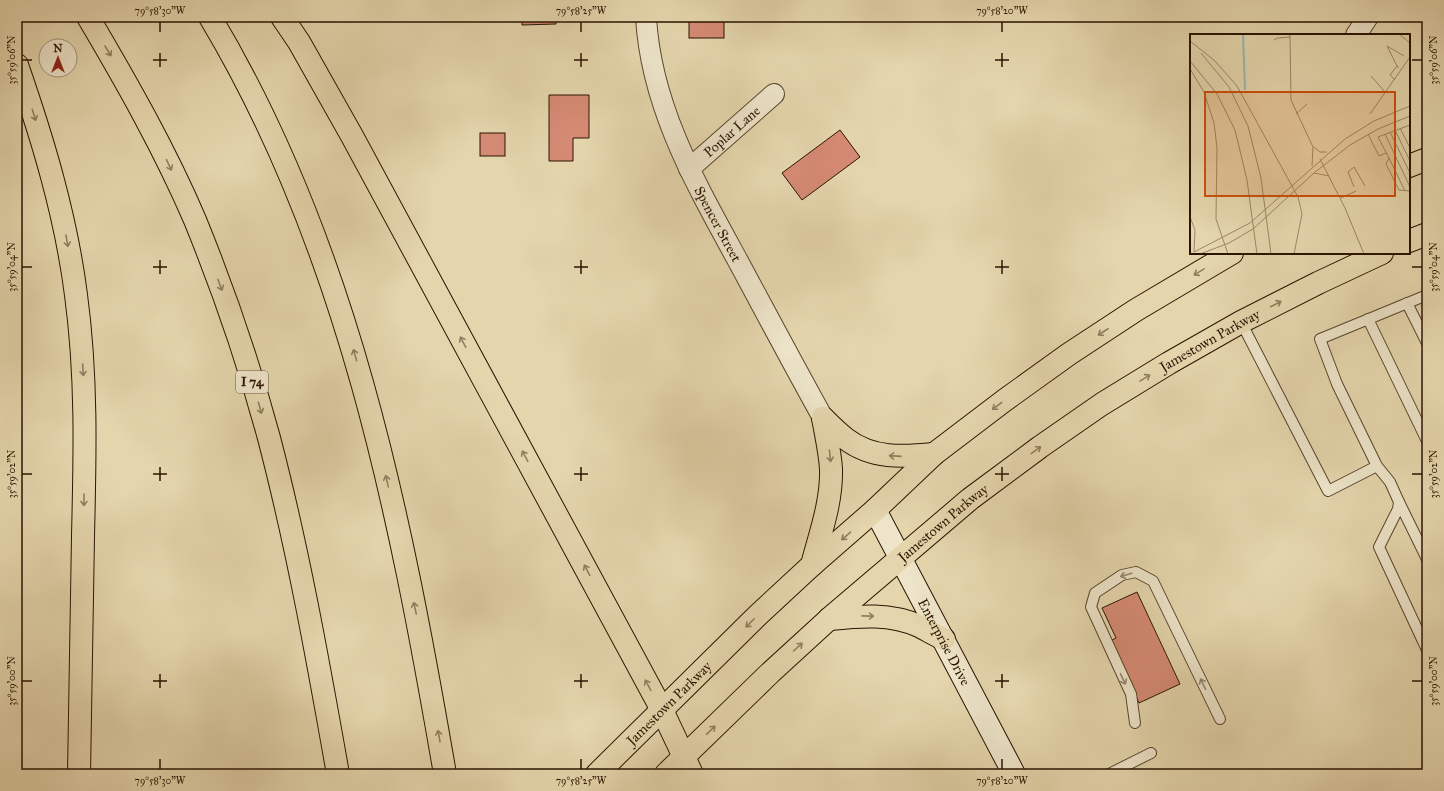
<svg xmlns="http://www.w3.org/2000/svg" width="1444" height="791" viewBox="0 0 1444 791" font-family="'IM FELL Great Primer',serif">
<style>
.building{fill:#d58a74;stroke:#2a1300}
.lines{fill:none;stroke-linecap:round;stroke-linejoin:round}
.lane-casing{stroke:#58442b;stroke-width:12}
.street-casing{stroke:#58442b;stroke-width:22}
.secondary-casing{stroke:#2a1300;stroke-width:24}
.primary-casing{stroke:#2a1300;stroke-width:24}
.highway-casing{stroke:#2a1300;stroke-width:24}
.lane{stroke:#ede4c9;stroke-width:10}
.street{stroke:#ede4c9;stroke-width:20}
.secondary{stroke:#ede4c9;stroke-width:22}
.primary{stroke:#e4d5ac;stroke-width:22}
.highway{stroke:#e4d5ac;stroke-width:22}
.oneway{stroke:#907e5f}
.oneway2{stroke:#95866f}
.ticks{fill:none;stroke:#2a1300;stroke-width:1.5}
.labels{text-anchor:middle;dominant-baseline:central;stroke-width:3;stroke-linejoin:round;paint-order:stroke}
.shield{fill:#ede4c9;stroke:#64523c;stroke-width:1}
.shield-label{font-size:13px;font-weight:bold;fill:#2a1300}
.street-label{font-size:14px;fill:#2a1300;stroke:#ede4c9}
.inset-river{fill:none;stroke:#9ab6b4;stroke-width:2}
.inset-road{fill:none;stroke:#9a8767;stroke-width:1}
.view{fill:#cc4e0a;fill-opacity:0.15;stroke:#cc4e0a;stroke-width:2}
.inset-edge{fill:none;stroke:#2a1300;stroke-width:2}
.neatline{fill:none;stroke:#2a1300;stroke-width:1.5}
.ticks-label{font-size:10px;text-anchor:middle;fill:#2a1300}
</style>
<rect width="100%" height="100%" fill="#e4d5ac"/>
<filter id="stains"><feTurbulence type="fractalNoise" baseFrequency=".005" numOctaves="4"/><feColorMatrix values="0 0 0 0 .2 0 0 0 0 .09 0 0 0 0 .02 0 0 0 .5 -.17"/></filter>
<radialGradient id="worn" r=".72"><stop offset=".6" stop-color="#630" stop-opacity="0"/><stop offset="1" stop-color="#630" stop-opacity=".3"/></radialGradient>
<g class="building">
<polygon points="522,17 556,17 556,24 522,25"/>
<rect x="689" y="17" width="35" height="21"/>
<polygon points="549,95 589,95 589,138 573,138 573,161 549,161"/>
<polygon points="840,130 860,157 802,200 782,173"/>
<rect x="480" y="133" width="25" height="23"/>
<polygon points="1137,592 1180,684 1139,703 1110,641 1116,638 1102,608"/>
</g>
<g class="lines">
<g class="lane-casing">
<g id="lane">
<polyline points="1427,295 1320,339 1337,384 1377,466 1390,482 1399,502 1398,509 1379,547 1427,650"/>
<polyline points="1407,303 1427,343"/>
<polyline points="1368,319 1427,441"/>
<polyline points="1241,322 1328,491 1377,466"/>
<polyline points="1399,502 1427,559"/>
<polyline points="1135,723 1131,694 1091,607 1095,593 1122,575 1136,572 1153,581 1220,719"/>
<polyline points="1109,774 1151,753"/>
</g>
</g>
<g class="street-casing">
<g id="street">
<path id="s1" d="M 646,17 C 651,107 696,184 738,261 C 766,313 794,366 823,418"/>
<polyline points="1356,35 1368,17"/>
<path id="s2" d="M 689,169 L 774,94"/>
</g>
</g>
<g class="secondary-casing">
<g id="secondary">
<path id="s3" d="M 875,510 L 1014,774"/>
</g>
</g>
<g class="primary-casing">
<g id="primary">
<polyline points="1409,166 1427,159"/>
<polyline points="1409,241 1427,234"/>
<path d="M 823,418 C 830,425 838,433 846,439 C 872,459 903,457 934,454"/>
<path d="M 812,565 C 820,534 832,502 831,469 C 830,452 826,435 823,418"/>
<path d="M 829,619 C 860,616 890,613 919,626 C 927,630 935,635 944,639"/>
<path id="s4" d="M 597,774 L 757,616 L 812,565 L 875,510 L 934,454 L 1005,400 L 1069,354 L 1136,310 L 1232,253"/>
<path id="s5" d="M 666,774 L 770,673 L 829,619 L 970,499 L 1040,447 L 1102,404 L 1169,363 L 1241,322 L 1318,283 L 1382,253"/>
</g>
</g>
<g class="highway-casing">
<g id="highway">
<path d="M 88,17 C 127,83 165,150 195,220 C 224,291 249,364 269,438 C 298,549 318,661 338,774"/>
<path d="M 210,17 C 348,247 400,513 445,774"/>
<polyline points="282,17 299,42 352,136 662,710 692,774"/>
<path d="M 17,65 C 43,140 66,216 76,295 C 87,376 85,455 83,536 C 82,615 80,695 79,774"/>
</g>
</g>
<use href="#lane" class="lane"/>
<use href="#street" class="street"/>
<use href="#secondary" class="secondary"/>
<use href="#primary" class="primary"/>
<use href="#highway" class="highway"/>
</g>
<defs><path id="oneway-shaft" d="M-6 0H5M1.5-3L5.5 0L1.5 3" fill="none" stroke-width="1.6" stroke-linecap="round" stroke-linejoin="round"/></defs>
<g class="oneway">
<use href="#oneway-shaft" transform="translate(108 51) rotate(59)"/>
<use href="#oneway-shaft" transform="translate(34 115) rotate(73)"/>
<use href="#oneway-shaft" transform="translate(169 165) rotate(65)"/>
<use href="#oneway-shaft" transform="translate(67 241) rotate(80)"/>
<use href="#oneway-shaft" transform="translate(1199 272) rotate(149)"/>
<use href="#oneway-shaft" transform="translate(220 285) rotate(69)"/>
<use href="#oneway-shaft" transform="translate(1276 304) rotate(-27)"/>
<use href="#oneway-shaft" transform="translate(1103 332) rotate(147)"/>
<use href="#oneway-shaft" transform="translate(463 342) rotate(-118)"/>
<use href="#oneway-shaft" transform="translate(355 355) rotate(-106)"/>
<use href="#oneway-shaft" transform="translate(83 370) rotate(87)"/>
<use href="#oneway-shaft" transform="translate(1145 378) rotate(-32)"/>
<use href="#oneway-shaft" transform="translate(997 406) rotate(143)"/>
<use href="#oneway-shaft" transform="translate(260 408) rotate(74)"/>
<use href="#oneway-shaft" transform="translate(1036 450) rotate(-36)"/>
<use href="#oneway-shaft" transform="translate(525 456) rotate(-118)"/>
<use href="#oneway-shaft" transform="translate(830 456) rotate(84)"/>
<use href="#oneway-shaft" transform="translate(895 456) rotate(-176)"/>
<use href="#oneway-shaft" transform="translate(387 481) rotate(-103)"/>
<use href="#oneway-shaft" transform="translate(84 500) rotate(91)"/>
<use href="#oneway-shaft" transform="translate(846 536) rotate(139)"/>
<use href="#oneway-shaft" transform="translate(587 570) rotate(-118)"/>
<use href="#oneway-shaft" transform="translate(415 608) rotate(-102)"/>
<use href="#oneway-shaft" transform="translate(868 616) rotate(1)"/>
<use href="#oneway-shaft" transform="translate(750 623) rotate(135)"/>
<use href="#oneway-shaft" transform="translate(798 647) rotate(-42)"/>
<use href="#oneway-shaft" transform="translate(648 685) rotate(-118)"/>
<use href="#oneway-shaft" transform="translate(711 730) rotate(-44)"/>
<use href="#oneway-shaft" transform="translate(439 736) rotate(-100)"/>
</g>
<g class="oneway2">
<use href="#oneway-shaft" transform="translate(1126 575) rotate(164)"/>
<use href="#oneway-shaft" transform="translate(1123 679) rotate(64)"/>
<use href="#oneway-shaft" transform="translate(1203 684) rotate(-116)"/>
</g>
<path class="ticks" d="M 160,22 L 160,32M 581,22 L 581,32M 1002,22 L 1002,32M 160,53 L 160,67M 581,53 L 581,67M 1002,53 L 1002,67M 22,60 L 32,60M 153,60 L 167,60M 574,60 L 588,60M 995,60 L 1009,60M 1412,60 L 1422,60M 160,260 L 160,274M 581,260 L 581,274M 1002,260 L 1002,274M 22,267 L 32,267M 153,267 L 167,267M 574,267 L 588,267M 995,267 L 1009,267M 1412,267 L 1422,267M 160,467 L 160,481M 581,467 L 581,481M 1002,467 L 1002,481M 22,474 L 32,474M 153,474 L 167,474M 574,474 L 588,474M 995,474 L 1009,474M 1412,474 L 1422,474M 160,674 L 160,688M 581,674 L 581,688M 1002,674 L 1002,688M 22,681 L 32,681M 153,681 L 167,681M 574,681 L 588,681M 995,681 L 1009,681M 1412,681 L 1422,681M 160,759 L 160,769M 581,759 L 581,769M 1002,759 L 1002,769"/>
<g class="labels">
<rect class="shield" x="236" y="371" width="32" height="22" rx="3"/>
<g class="shield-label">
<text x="252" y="382">I 74</text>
</g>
<g class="street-label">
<text stroke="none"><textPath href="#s2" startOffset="57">Poplar Lane</textPath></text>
<text stroke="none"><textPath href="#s1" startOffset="221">Spencer Street</textPath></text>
<text stroke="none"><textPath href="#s5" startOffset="698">Jamestown Parkway</textPath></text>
<text stroke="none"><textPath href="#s5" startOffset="374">Jamestown Parkway</textPath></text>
<text stroke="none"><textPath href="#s3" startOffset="149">Enterprise Drive</textPath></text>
<text stroke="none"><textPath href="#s4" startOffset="101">Jamestown Parkway</textPath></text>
</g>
</g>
<g transform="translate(1190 34)">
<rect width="220" height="220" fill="#e4d5ac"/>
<path class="inset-river" d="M 53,0 L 55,56"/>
<path class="inset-road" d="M 100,0 L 101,66 L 123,113M 209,0 L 220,9M 84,6 L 88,4 L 100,3M 0,7 L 25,27 L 47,52 L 108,163 L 112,180 L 104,220M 11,19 L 39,53 L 58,92 L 71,144 L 81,220M 0,27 L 27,60 L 45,96 L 57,146 L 67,220M 207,32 L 197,12 L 214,22M 0,35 L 14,58 L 24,89 L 27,114 L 26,185 L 38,220M 181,42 L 196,59M 205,46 L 200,41 L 207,32 L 209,34M 106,80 L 117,70M 180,80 L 220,23M 220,91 L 188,103 L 199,124 L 196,130 L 209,156 L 220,157M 210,94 L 220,114M 205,96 L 220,127M 200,98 L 220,139M 178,100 L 189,122 L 196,119M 195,100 L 220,153M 124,113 L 130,118 L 137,118M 199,124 L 215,157M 130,125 L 155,174 L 174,220M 122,132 L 123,113M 124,139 L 139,142M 164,153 L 158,138 L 164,133 L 175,152M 151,164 L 166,157M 0,183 L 5,196 L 4,218M 4,218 L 60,189 L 155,105 L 184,87 L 220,72M 10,220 L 39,209 L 63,195 L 124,139 L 160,111 L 188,95 L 220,82"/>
<path class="view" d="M 15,58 L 205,58 L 205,162 L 15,162 Z"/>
<rect width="220" height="220" class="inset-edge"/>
</g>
<rect width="1444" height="791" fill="none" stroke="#e4d5ac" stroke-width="44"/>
<g transform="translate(58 58)"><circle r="19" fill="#ede4c9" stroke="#9f9079"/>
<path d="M0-3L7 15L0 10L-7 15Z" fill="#8f2418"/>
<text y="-6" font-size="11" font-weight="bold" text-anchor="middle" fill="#2a1300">N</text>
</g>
<rect x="22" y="22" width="1400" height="747" class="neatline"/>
<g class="ticks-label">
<text x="160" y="14">79°58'30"W</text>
<text x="581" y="14">79°58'25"W</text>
<text x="1002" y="14">79°58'20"W</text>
<text transform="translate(11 60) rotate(-90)" y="4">35°59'06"N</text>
<text transform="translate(1433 60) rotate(-90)" y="4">35°59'06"N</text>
<text transform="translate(11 267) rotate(-90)" y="4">35°59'04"N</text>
<text transform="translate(1433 267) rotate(-90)" y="4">35°59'04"N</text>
<text transform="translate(11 474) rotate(-90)" y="4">35°59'02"N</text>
<text transform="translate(1433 474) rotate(-90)" y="4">35°59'02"N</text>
<text transform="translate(11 681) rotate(-90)" y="4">35°59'00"N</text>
<text transform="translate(1433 681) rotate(-90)" y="4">35°59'00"N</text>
<text x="160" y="784">79°58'30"W</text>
<text x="581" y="784">79°58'25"W</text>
<text x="1002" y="784">79°58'20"W</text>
</g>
<rect width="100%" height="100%" filter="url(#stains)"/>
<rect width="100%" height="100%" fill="url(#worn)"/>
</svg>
